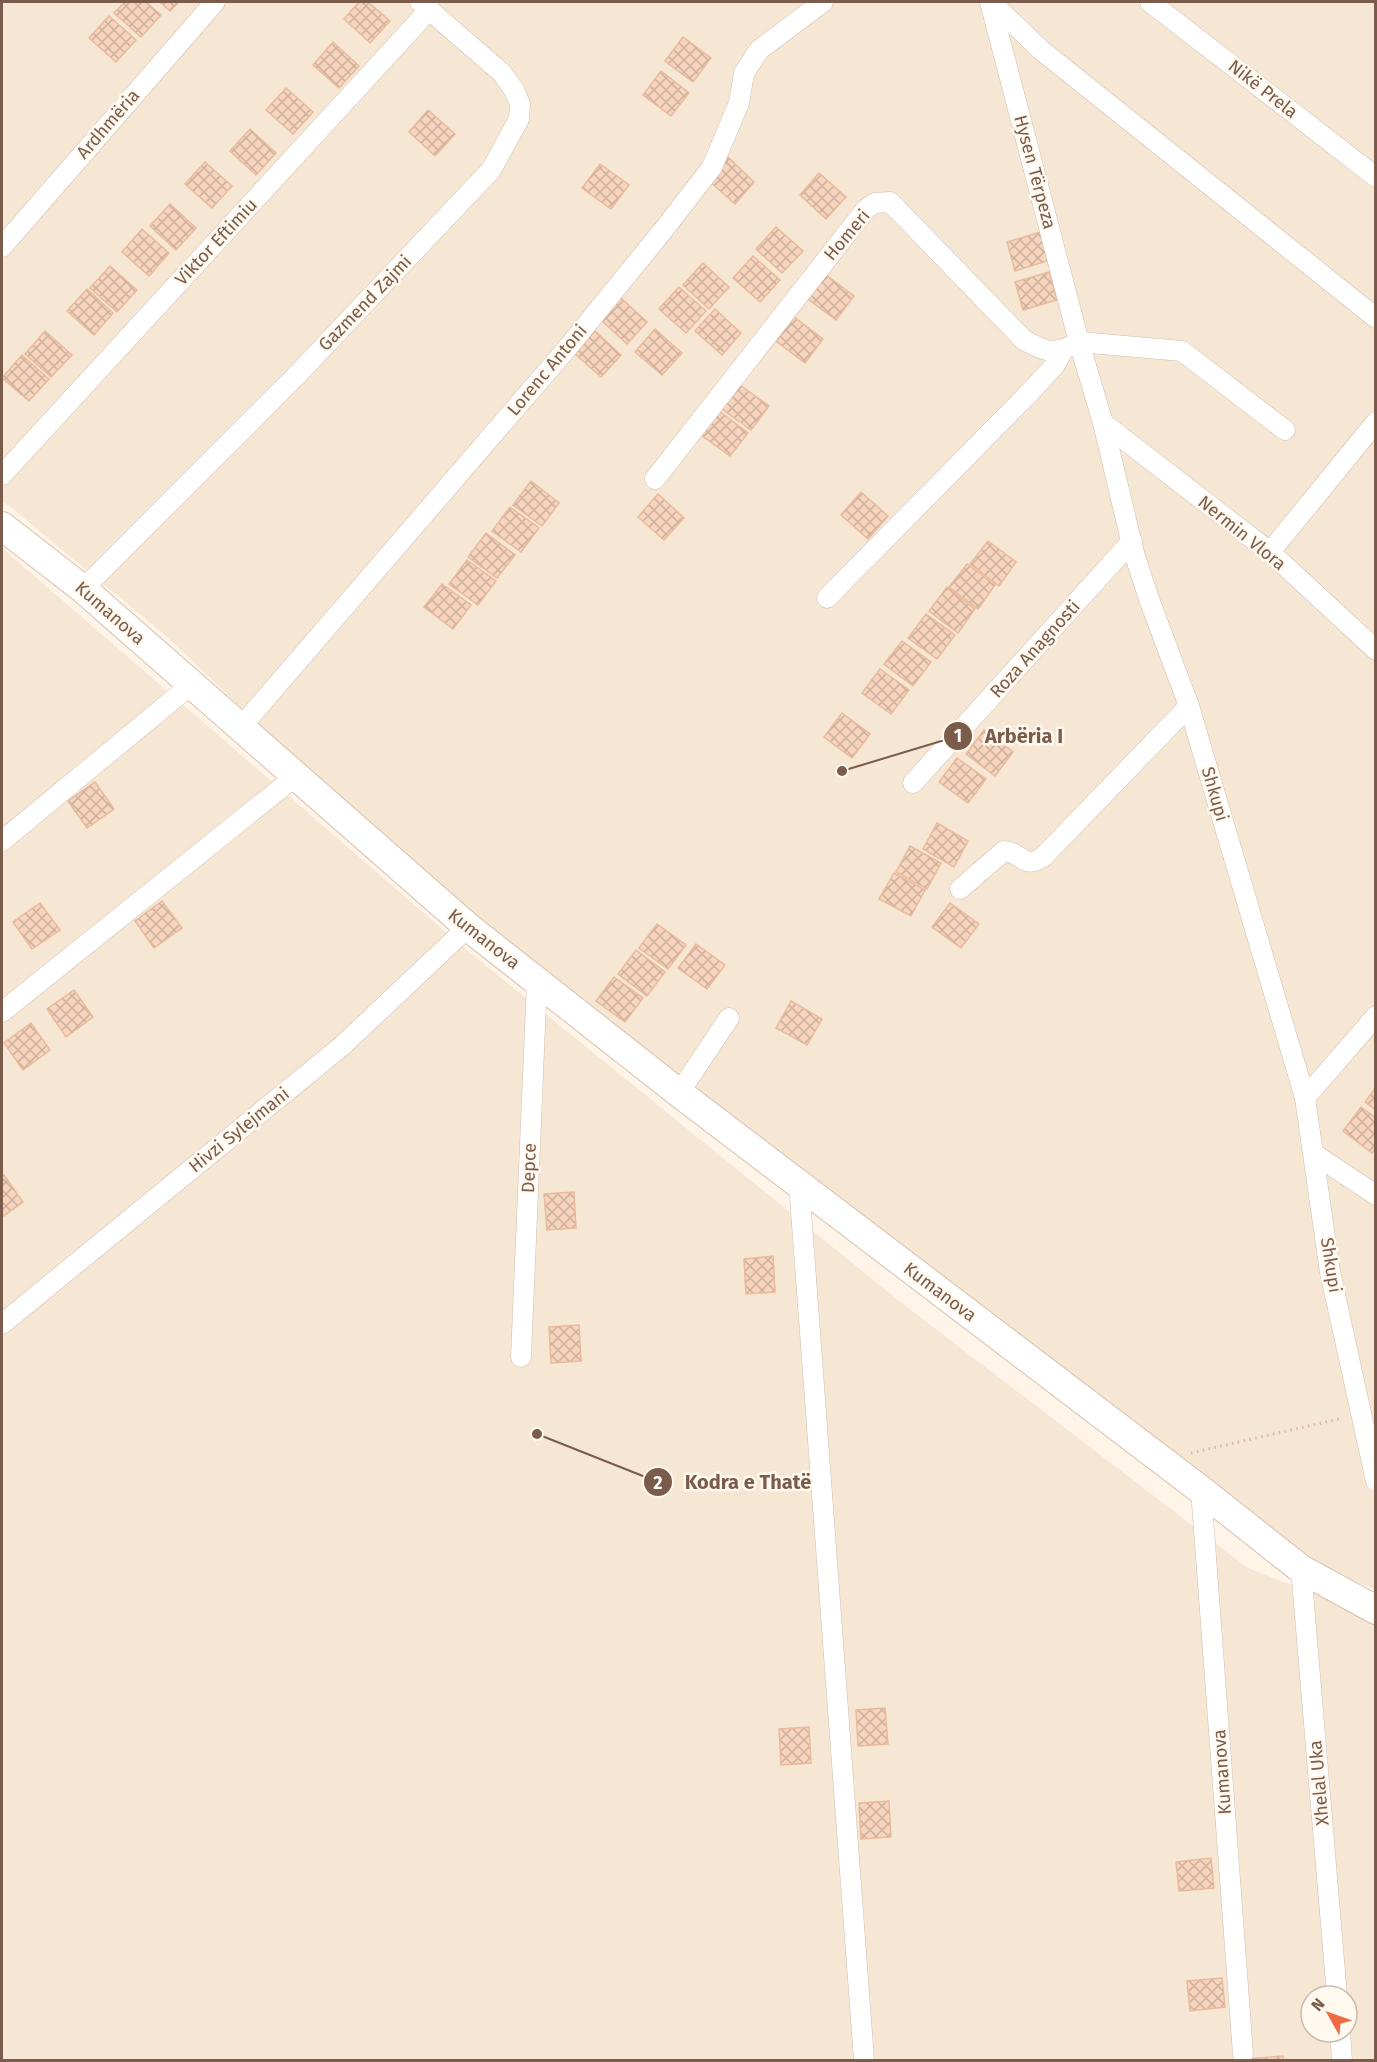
<svg xmlns="http://www.w3.org/2000/svg" width="1377" height="2062" viewBox="0 0 1377 2062" font-family="'Fira Sans',sans-serif">
<style>
.residential{fill:#f6e7d5;fill-rule:evenodd}
.building{fill:url(#building-cross-hatch);stroke:#eaba9c;stroke-width:1.5}
.lines{fill:none;stroke-linecap:round;stroke-linejoin:round}
.minor-casing{stroke:#d2bdac;stroke-width:21}
.secondary-casing{stroke:#d8bfab;stroke-width:30}
.path{stroke:#dcb79f;stroke-width:3;stroke-dasharray:1.5 4.5;stroke-linecap:butt}
.minor{stroke:#fff;stroke-width:20}
.secondary{stroke:#fff;stroke-width:28}
.labels{text-anchor:middle;dominant-baseline:central;stroke-width:5;stroke-linejoin:round;paint-order:stroke}
.street-label{font-size:18px;fill:#7b5b49;stroke:#fff9f0}
.leader{fill:none;stroke:#7b5b49;stroke-width:2}
.callout-dot{fill:#7b5b49;stroke:#fff9f0;stroke-width:2}
.mark-label{font-size:18px;text-anchor:middle;font-weight:bold;fill:#fff}
.callout-label{font-size:20px;text-anchor:middle;font-weight:bold;fill:#7b5b49;stroke:#fff9f0;stroke-width:5;stroke-linejoin:round;paint-order:stroke}
</style>
<defs>
<pattern id="building-cross-hatch" width="8" height="8" patternUnits="userSpaceOnUse" patternTransform="scale(1.5)"><rect width="8" height="8" fill="#f6d4bd"/><path d="M0 0l8 8M0 8l8-8" fill="none" stroke="#ccaf9c"/></pattern>
</defs>
<rect width="100%" height="100%" fill="#fef5e8"/>
<g class="residential">
<polygon points="2,2 1375,2 1375,1590 1296,1554 450,907 166,636 2,500"/>
<path d="M 2,548 L 462,946 L 898,1300 L 1248,1568 L 1375,1617 L 1375,2060 L 2,2060 ZM 1311,1996 L 1347,1996 L 1347,2032 L 1311,2032 Z"/>
</g>
<g class="building">
<polygon points="125,2 146,2 161,15 141,37 114,13"/>
<polygon points="160,2 179,2 170,11"/>
<polygon points="359,2 368,2 390,21 370,43 344,19"/>
<polygon points="109,16 136,40 116,62 89,38"/>
<polygon points="683,37 711,58 693,82 665,61"/>
<polygon points="333,42 359,66 339,88 313,65"/>
<polygon points="661,71 689,93 671,116 643,95"/>
<polygon points="286,88 313,112 293,134 266,110"/>
<polygon points="428,110 455,134 435,156 409,132"/>
<polygon points="250,129 276,153 256,175 230,151"/>
<polygon points="728,157 754,182 735,204 708,180"/>
<polygon points="205,162 232,186 212,208 185,184"/>
<polygon points="600,164 629,185 611,209 582,188"/>
<polygon points="819,173 846,197 826,219 800,195"/>
<polygon points="170,204 196,228 176,250 150,226"/>
<polygon points="776,227 803,251 782,273 756,249"/>
<polygon points="142,229 169,253 149,276 122,252"/>
<polygon points="1041,232 1050,260 1015,271 1007,242"/>
<polygon points="753,256 780,280 760,302 733,278"/>
<polygon points="703,263 729,287 709,309 683,285"/>
<polygon points="110,266 137,290 117,312 90,288"/>
<polygon points="1049,272 1057,300 1023,310 1015,282"/>
<polygon points="826,275 854,296 836,320 808,299"/>
<polygon points="679,287 706,311 686,333 659,309"/>
<polygon points="87,289 113,313 94,335 67,311"/>
<polygon points="621,298 647,322 627,344 601,320"/>
<polygon points="715,309 741,333 722,355 695,331"/>
<polygon points="794,317 823,339 805,363 776,341"/>
<polygon points="655,329 682,353 662,375 635,352"/>
<polygon points="45,331 72,355 51,377 25,354"/>
<polygon points="595,331 621,355 601,377 574,353"/>
<polygon points="22,355 49,379 29,401 2,378"/>
<polygon points="740,385 769,406 751,430 722,409"/>
<polygon points="719,411 748,433 730,456 701,435"/>
<polygon points="531,481 559,503 542,526 513,505"/>
<polygon points="861,492 888,516 868,539 841,515"/>
<polygon points="658,494 684,518 664,540 638,517"/>
<polygon points="510,507 539,528 521,552 492,531"/>
<polygon points="486,533 515,555 497,578 468,557"/>
<polygon points="988,541 1016,562 999,586 970,564"/>
<polygon points="467,560 496,581 478,605 449,584"/>
<polygon points="967,564 995,585 978,609 949,587"/>
<polygon points="442,584 471,605 453,629 424,607"/>
<polygon points="947,587 975,609 958,633 929,611"/>
<polygon points="926,614 955,635 937,659 908,638"/>
<polygon points="902,641 931,662 913,686 884,664"/>
<polygon points="880,669 909,690 891,714 862,693"/>
<polygon points="842,713 870,734 852,758 824,737"/>
<polygon points="984,730 1013,752 995,776 966,754"/>
<polygon points="957,758 986,779 968,803 939,782"/>
<polygon points="95,782 114,809 87,828 68,801"/>
<polygon points="937,823 968,841 954,867 923,849"/>
<polygon points="910,846 941,863 927,889 896,872"/>
<polygon points="894,873 925,890 911,916 879,899"/>
<polygon points="162,901 182,928 154,948 135,921"/>
<polygon points="40,903 60,930 32,949 13,922"/>
<polygon points="950,903 979,924 961,948 932,927"/>
<polygon points="657,924 686,945 668,969 639,948"/>
<polygon points="696,944 725,965 707,989 678,968"/>
<polygon points="636,950 665,972 647,996 618,974"/>
<polygon points="614,977 643,998 625,1022 596,1001"/>
<polygon points="74,990 93,1017 66,1037 47,1009"/>
<polygon points="791,1001 822,1019 807,1045 776,1028"/>
<polygon points="31,1023 50,1050 23,1070 4,1043"/>
<polygon points="1376,1087 1376,1110 1365,1102"/>
<polygon points="1361,1107 1376,1118 1376,1148 1372,1153 1343,1131"/>
<polygon points="4,1175 23,1202 2,1217 2,1176"/>
<polygon points="574,1192 576,1228 547,1230 544,1194"/>
<polygon points="773,1256 775,1292 746,1294 744,1259"/>
<polygon points="579,1325 581,1361 551,1363 549,1327"/>
<polygon points="885,1708 888,1744 858,1746 856,1710"/>
<polygon points="809,1727 811,1763 781,1765 779,1729"/>
<polygon points="889,1801 891,1837 861,1839 859,1803"/>
<polygon points="1211,1858 1214,1888 1179,1891 1176,1862"/>
<polygon points="1222,1978 1225,2007 1190,2011 1187,1981"/>
<polygon points="1283,2056 1283,2060 1247,2060 1247,2059"/>
</g>
<g class="lines">
<g class="minor-casing">
<g id="minor">
<polyline points="990,2 1079,342 1103,423 1134,553 1149,599 1189,706 1305,1098 1330,1272 1376,1481"/>
<polyline points="991,2 1041,50 1376,318"/>
<polyline points="1150,2 1376,177"/>
<polyline points="2,247 215,2"/>
<polyline points="1079,342 1182,351 1285,430"/>
<polyline points="1103,423 1270,552 1376,650"/>
<polyline points="2,475 430,9"/>
<path d="M 655,479 L 866,209 L 875,203 L 890,202 L 1024,340 C 1047,353 1055,355 1079,342"/>
<polyline points="1270,552 1376,422"/>
<polyline points="83,589 295,377 491,170 519,119 520,104 514,90 502,73 420,2"/>
<polyline points="827,598 1032,390 1055,365 1062,352"/>
<polyline points="241,727 569,346 665,228 712,167 739,103 744,73 759,50 823,2"/>
<polyline points="913,783 1132,541"/>
<polyline points="2,841 192,684"/>
<path d="M 960,889 L 1004,851 C 1023,852 1022,870 1043,857 L 1189,706"/>
<polyline points="2,1012 296,776"/>
<polyline points="679,1093 729,1018"/>
<polyline points="1305,1098 1376,1016"/>
<polyline points="1314,1154 1376,1195"/>
<polyline points="799,1184 864,2060"/>
<polyline points="2,1324 342,1046 468,927"/>
<polyline points="521,1357 537,980"/>
<polyline points="1201,1490 1243,2054"/>
<polyline points="1301,1569 1337,1996"/>
<polyline points="1340,2032 1342,2060"/>
</g>
</g>
<g class="secondary-casing">
<polyline id="secondary" points="2,526 83,589 468,927 679,1093 1201,1490 1301,1569 1376,1610"/>
</g>
<polyline class="path" points="1191,1453 1343,1418"/>
<use href="#minor" class="minor"/>
<use href="#secondary" class="secondary"/>
</g>
<g class="labels">
<g class="street-label">
<text transform="translate(1263 89) rotate(38)">Nikë Prela</text>
<text transform="translate(108 124) rotate(-49)">Ardhmëria</text>
<text transform="translate(1035 172) rotate(75)">Hysen Tërpeza</text>
<text transform="translate(847 235) rotate(-50)">Homeri</text>
<text transform="translate(216 242) rotate(-47)">Viktor Eftimiu</text>
<text transform="translate(365 303) rotate(-46)">Gazmend Zajmi</text>
<text transform="translate(547 370) rotate(-50)">Lorenc Antoni</text>
<text transform="translate(1242 533) rotate(39)">Nermin Vlora</text>
<text transform="translate(110 613) rotate(41)">Kumanova</text>
<text transform="translate(1035 649) rotate(-48)">Roza Anagnosti</text>
<text transform="translate(1215 794) rotate(74)">Shkupi</text>
<text transform="translate(484 939) rotate(38)">Kumanova</text>
<text transform="translate(239 1130) rotate(-39)">Hivzi Sylejmani</text>
<text transform="translate(529 1168) rotate(-88)">Depce</text>
<text transform="translate(1331 1265) rotate(81)">Shkupi</text>
<text transform="translate(940 1292) rotate(37)">Kumanova</text>
<text transform="translate(1222 1772) rotate(-94)">Kumanova</text>
<text transform="translate(1319 1783) rotate(-95)">Xhelal Uka</text>
</g>
</g>
<path class="leader" d="M842 771L958 736M537 1434L658 1482"/>
<g class="callout-dot">
<circle cx="842" cy="771" r="6"/>
<circle cx="537" cy="1434" r="6"/>
<circle cx="958" cy="736" r="15"/>
<circle cx="658" cy="1482" r="15"/>
</g>
<g class="mark-label">
<text x="958" y="742">1</text>
<text x="658" y="1489">2</text>
</g>
<g class="callout-label">
<text x="1024" y="743">Arbëria I</text>
<text x="748" y="1489">Kodra e Thatë</text>
</g>
<rect width="1377" height="2062" fill="none" stroke="#7b5b49" stroke-width="6"/>
<g transform="translate(1329 2014) rotate(310)"><circle r="28" fill="#fff9f0" stroke="#cabaad" stroke-width="1.5"/>
<path d="M0-4.5L10 22L0 15L-10 22Z" fill="#f16a44"/>
<text y="-9" font-size="16" font-weight="bold" text-anchor="middle" fill="#7b5b49">N</text>
</g>
</svg>
